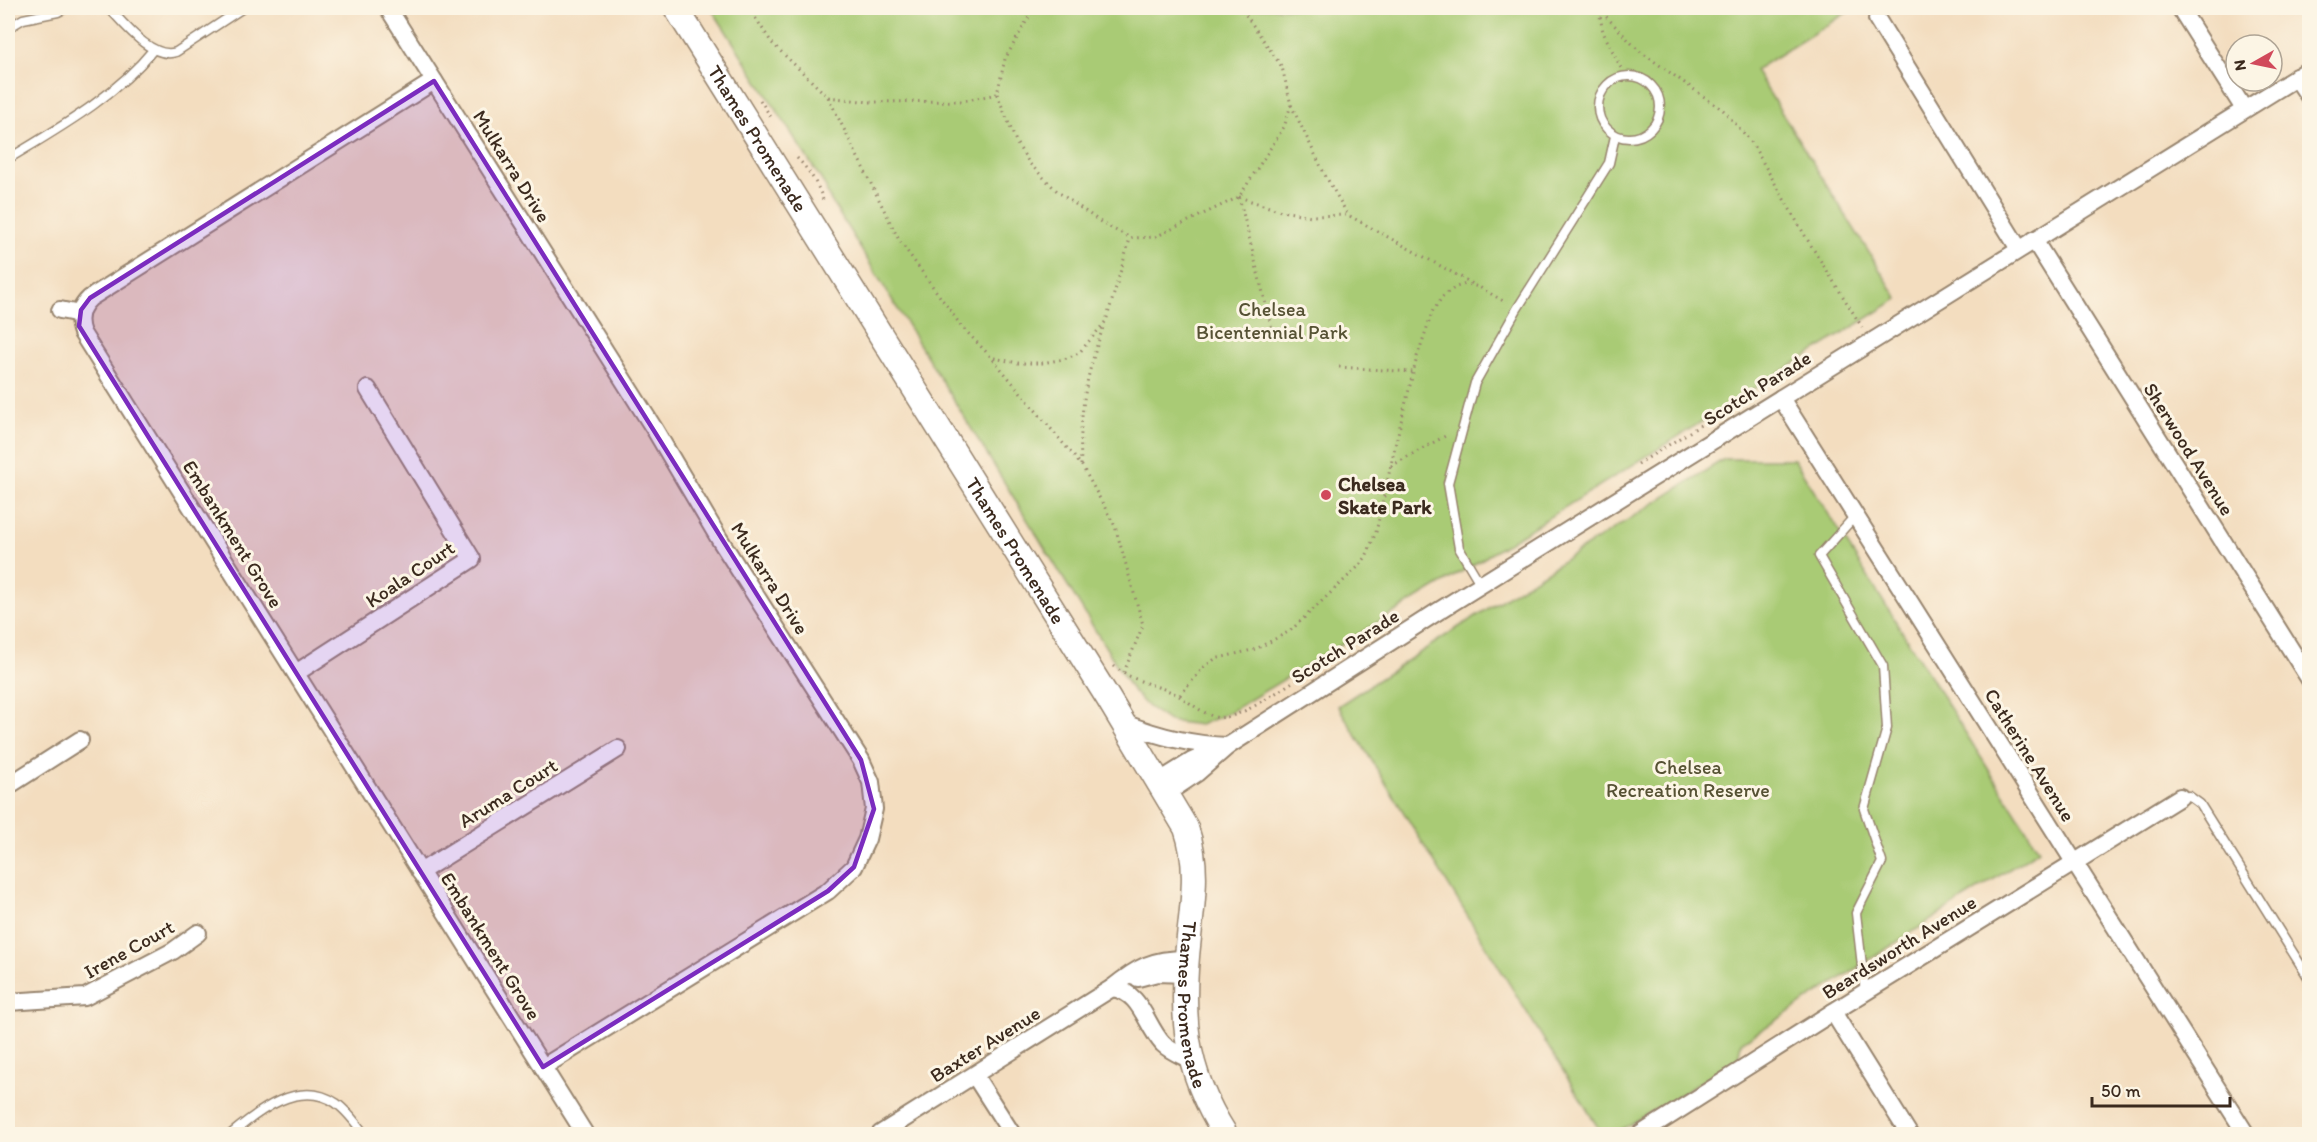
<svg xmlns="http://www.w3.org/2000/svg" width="2317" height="1142" viewBox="0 0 2317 1142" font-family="Itim,sans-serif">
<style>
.green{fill:#a9cb74;stroke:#727a49;stroke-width:1.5}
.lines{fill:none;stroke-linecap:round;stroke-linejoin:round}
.lane-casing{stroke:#97846e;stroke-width:11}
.street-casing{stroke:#97846e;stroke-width:20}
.secondary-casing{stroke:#97846e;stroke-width:27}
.path{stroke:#97846e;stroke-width:3;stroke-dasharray:1.5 4.5;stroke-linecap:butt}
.lane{stroke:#fff;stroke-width:8}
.street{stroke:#fff;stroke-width:16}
.secondary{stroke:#fff;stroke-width:24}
.marked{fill:#7b2cbf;fill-opacity:0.2;stroke:#7b2cbf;stroke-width:4.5;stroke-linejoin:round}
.poi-dot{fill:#d1495b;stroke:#fcf5e5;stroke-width:2}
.labels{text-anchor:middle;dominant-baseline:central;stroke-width:6;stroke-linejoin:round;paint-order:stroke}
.street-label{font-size:20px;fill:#3b2a1e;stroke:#fcf5e5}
.park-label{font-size:20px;fill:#565234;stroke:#fcf5e5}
.poi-label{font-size:20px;font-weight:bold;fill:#3b2a1e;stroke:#fcf5e5;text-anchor:start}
</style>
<rect width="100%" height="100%" fill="#fcf5e5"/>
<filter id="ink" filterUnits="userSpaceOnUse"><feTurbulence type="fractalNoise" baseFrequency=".0167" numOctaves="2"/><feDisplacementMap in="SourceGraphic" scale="12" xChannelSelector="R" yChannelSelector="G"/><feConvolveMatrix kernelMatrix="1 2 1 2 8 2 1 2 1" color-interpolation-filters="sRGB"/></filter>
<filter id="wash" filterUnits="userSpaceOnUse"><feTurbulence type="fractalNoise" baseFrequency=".008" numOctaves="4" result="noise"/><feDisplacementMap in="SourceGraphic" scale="24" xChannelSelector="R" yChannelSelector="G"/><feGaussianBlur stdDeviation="1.35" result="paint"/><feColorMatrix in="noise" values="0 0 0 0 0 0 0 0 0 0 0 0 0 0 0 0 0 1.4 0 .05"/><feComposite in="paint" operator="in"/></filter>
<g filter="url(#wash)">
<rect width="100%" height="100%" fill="#f3ddbf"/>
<g class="green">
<polygon points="711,8 1854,8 1755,70 1898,299 1484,558 1230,712 1200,725 1169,721 1147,706 1132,690 827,194 826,187"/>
<polygon points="1724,459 1794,459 2039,850 1741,1043 1738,1060 1614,1134 1602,1134 1338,706 1462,625"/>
</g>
</g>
<g filter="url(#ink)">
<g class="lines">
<g class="lane-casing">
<g id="lane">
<path d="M 109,8 C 124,24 152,60 176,52 L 243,8"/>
<polyline points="8,28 23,19 58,12 66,8"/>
<circle cx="1629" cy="107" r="31"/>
<path d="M 8,159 C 59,128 115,97 153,50"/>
<polyline points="1855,516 1819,556 1883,666 1887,728 1864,809 1882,862 1856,913 1865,992"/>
<polyline points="1481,585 1459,548 1448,483 1475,383 1517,309 1609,163 1615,136"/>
<polyline points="2180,797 2189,796 2200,804 2310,980"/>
<path d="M 231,1134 C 257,1112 299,1078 336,1103 C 347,1111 356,1123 364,1134"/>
</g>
</g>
<g class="street-casing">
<g id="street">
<polyline points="388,8 655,430 720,540 861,760 871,782 874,809 867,839 854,867 828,891 543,1067"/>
<polyline points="2180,8 2244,109"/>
<polyline points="1877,19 2019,249"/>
<polyline points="2296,77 2310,98"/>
<path d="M 434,81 L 90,298 C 79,308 77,320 82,333 L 585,1134"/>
<polyline points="2034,240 2310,680"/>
<polyline points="60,310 80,314"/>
<polyline points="1781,398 2246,1134"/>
<polyline points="296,673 472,559 368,389"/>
<path d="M 1124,723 C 1157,736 1191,745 1228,746"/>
<polyline points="1160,781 1192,761 1219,749"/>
<polyline points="8,786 80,740"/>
<polyline points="1167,793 1197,773 1228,746 1437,612 2310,69"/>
<polyline points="420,872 618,749"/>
<polyline points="1138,978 1157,973 1185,974"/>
<path d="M 1112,988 C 1142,992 1145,1025 1163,1044 C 1170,1051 1183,1056 1192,1061"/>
<polyline points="8,1002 85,997 173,951 198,933"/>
<polyline points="1833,1012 1909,1134"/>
<polyline points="975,1076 1012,1134"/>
<path d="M 880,1134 L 1112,988 C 1138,967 1152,959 1186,959"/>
<polyline points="1641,1134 1833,1012 2180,797"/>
</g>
</g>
<g class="secondary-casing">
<g id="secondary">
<path id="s1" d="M 676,8 L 1108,698 L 1186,828 C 1199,865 1193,900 1189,937 C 1180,1013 1183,1068 1225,1134"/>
</g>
</g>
<g class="path">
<polyline points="749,8 772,43 828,97 869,102 962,101 997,94 1005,59 1034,8"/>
<polyline points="1598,8 1638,50 1723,110 1750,140 1807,239 1862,327"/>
<polyline points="1599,11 1603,32 1625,76"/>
<polyline points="997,94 1017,144 1030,164 1058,192 1105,225 1131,238 1155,237 1239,197 1284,127 1291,105 1282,67 1241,8"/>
<polyline points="828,97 899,240 962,327 992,358 1082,466 1115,526 1143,625 1124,672"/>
<polyline points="760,100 771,117"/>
<polyline points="1291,105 1325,175 1348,215"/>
<path d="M 797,158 C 809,170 818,184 823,200"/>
<polyline points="1239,197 1281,211 1311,216 1348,215 1475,285"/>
<polyline points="1239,197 1274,337"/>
<polyline points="994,358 1018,363 1042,363 1064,359 1079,353 1106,321 1130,239"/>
<polyline points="1339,367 1413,372"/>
<polyline points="1638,464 1752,393"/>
<path d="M 1081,465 C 1079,411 1086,375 1104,325"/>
<polyline points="1391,466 1447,435"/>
<path d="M 1114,666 C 1128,679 1151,684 1169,691 C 1184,697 1197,710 1212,716 C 1234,726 1283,687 1302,676"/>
<polyline points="1180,695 1204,667 1215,659 1256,649 1290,631 1358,567 1366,557 1376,532 1396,442 1417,357 1433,310 1444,295 1456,287 1466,284 1479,287 1505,302"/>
</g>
<use href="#lane" class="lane"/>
<use href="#street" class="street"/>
<use href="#secondary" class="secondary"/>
</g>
</g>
<path class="marked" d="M 434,81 L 861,760 L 874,809 L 854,867 L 828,891 L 543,1067 L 79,326 L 81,310 L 90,298 Z"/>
<circle class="poi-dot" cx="1326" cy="495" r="6"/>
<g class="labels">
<g class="street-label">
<text stroke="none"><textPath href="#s1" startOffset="154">Thames Promenade</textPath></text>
<text transform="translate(512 166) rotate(58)">Mulkarra Drive</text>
<text transform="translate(1757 388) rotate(-32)">Scotch Parade</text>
<text transform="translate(2189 449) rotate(58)">Sherwood Avenue</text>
<text transform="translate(233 534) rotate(58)">Embankment Grove</text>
<text stroke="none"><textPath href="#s1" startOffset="640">Thames Promenade</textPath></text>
<text transform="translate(410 574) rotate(-34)">Koala Court</text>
<text transform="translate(770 578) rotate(58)">Mulkarra Drive</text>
<text transform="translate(1345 646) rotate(-32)">Scotch Parade</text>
<text transform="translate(2030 755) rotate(58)">Catherine Avenue</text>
<text transform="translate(508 793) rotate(-32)">Aruma Court</text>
<text transform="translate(491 946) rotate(58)">Embankment Grove</text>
<text transform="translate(1899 947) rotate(-32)">Beardsworth Avenue</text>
<text transform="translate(129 949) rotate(-29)">Irene Court</text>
<text stroke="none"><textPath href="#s1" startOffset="1144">Thames Promenade</textPath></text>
<text transform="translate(985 1044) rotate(-32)">Baxter Avenue</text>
</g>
<g class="park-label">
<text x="1272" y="309">Chelsea<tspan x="1272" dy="23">Bicentennial Park</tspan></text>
<text x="1688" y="767">Chelsea<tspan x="1688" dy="23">Recreation Reserve</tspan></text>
</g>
<g class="poi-label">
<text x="1338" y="484">Chelsea<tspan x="1338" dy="23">Skate Park</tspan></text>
</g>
</g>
<rect width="2317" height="1142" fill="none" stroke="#fcf5e5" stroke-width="30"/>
<g transform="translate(2254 63) rotate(261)"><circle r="28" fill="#fcf5e5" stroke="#afa495" stroke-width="1.5"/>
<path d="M0-4.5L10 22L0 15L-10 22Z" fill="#d1495b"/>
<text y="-9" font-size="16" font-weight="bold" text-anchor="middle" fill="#3b2a1e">N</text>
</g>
<path d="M2092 1097v9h138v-9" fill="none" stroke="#3b2a1e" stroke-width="3"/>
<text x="2101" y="1097" font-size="18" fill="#3b2a1e" stroke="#fcf5e5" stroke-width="4.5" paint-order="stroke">50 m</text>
</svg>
